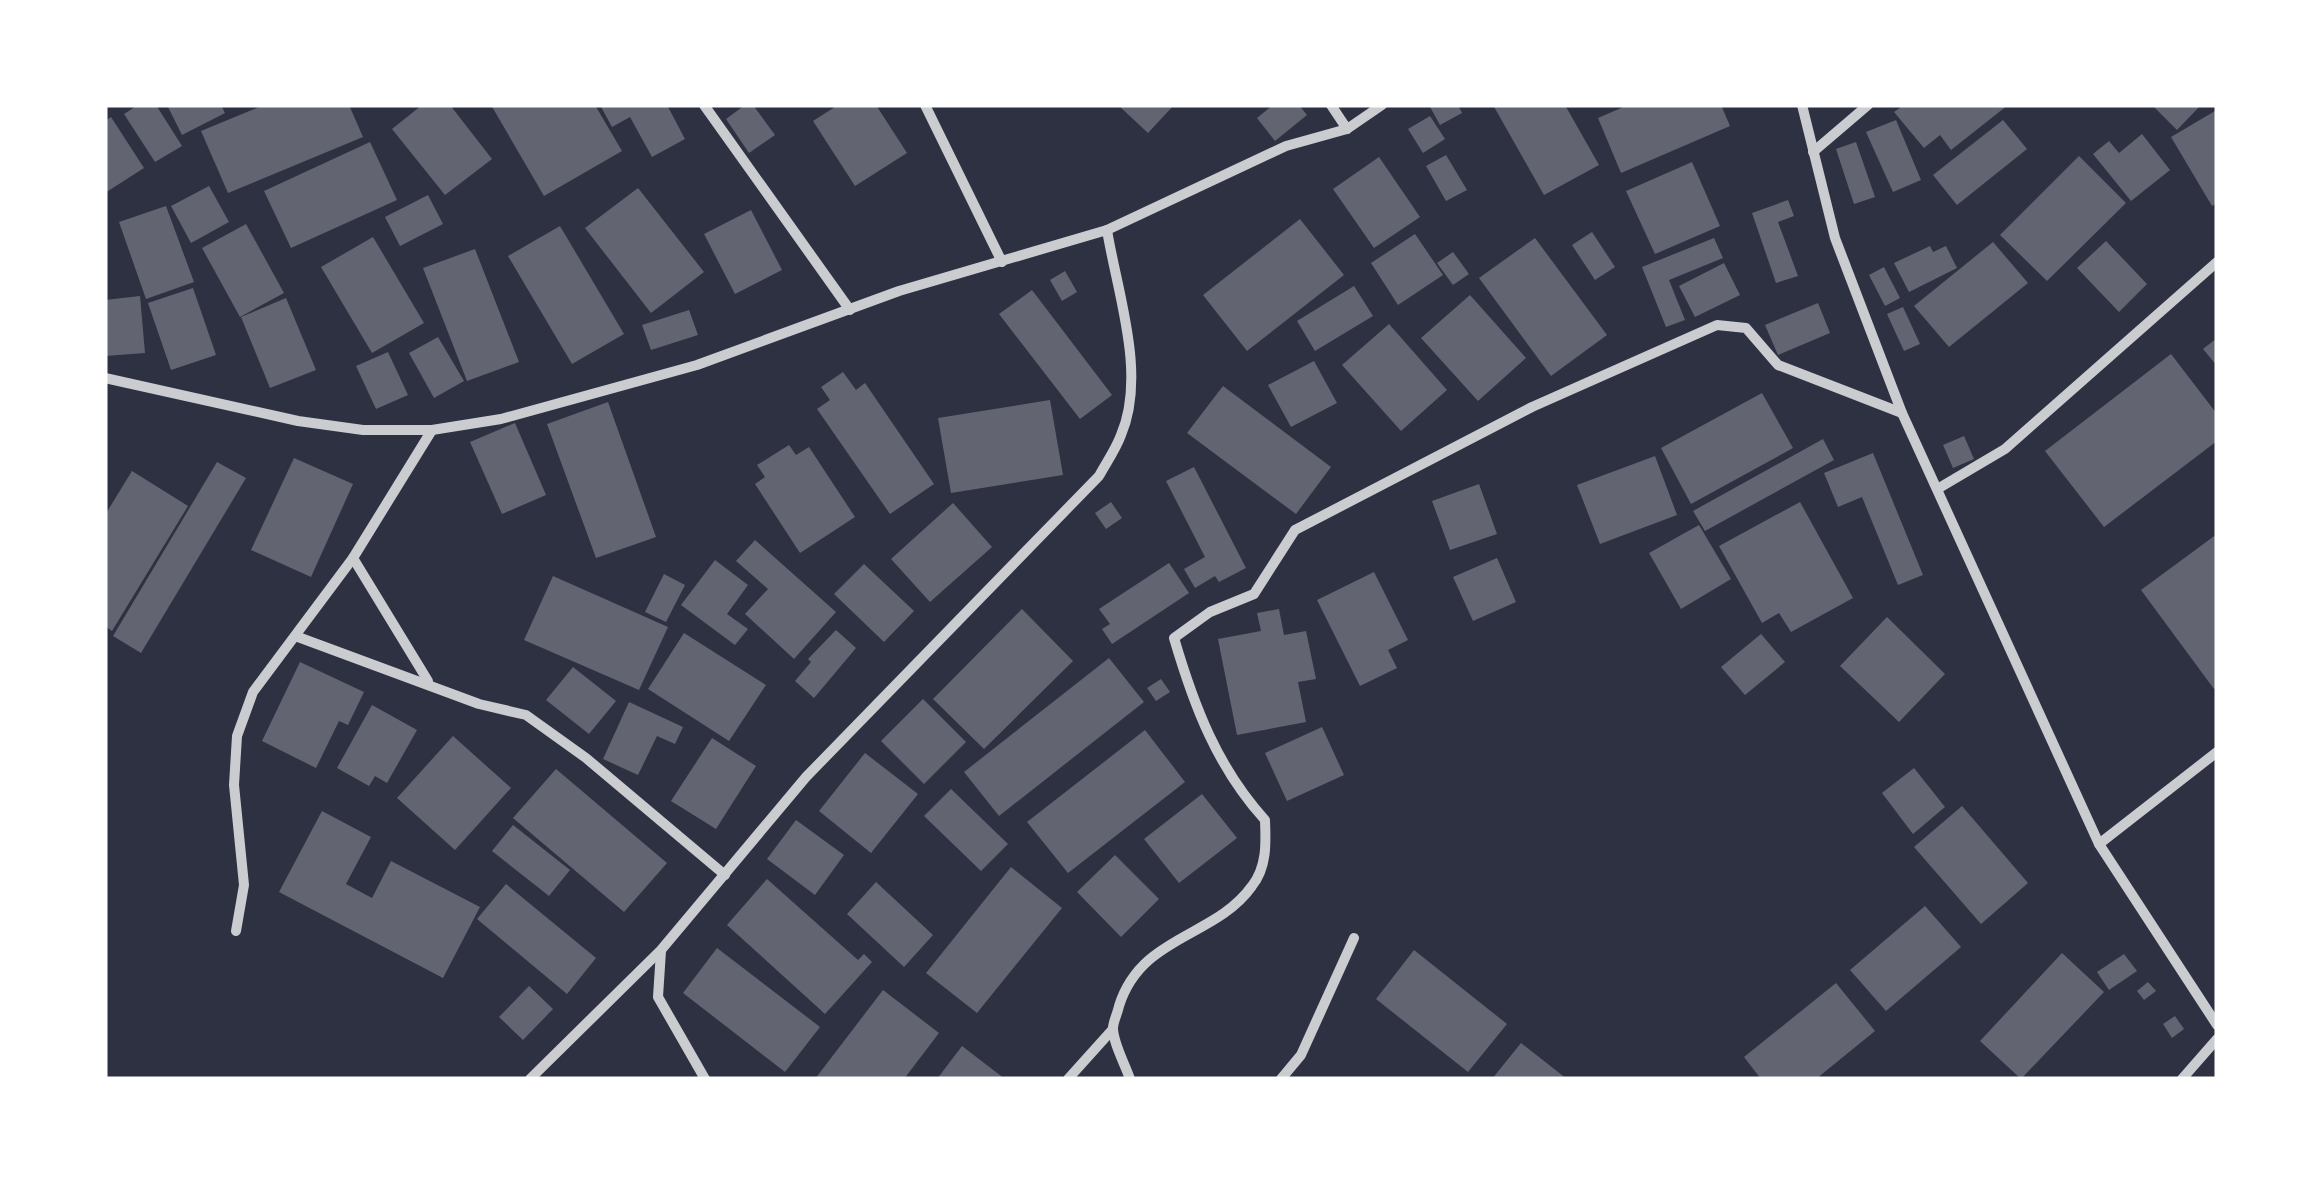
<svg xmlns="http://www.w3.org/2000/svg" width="2322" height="1184" viewBox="0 0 2322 1184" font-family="'Roboto Condensed',sans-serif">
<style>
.building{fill:#626471}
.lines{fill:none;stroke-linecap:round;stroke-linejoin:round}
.minor{stroke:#caccd0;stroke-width:10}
</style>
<rect width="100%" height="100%" fill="#2d3142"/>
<g class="building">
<polygon points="138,105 156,105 182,146 155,162 124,114"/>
<polygon points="167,105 221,105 225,113 182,135"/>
<polygon points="264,105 349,105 363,137 228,193 201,131"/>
<polygon points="422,105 450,105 492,159 445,195 392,129"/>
<polygon points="491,105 595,105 622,151 544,196"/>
<polygon points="600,105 667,105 685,139 652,157 630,117 612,127"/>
<polygon points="745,105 753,105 775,135 749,153 726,119"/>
<polygon points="838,105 876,105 907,153 855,186 813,121"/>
<polygon points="1118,105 1174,105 1148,133"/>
<polygon points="1273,105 1299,105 1307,115 1275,141 1257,118"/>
<polygon points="1429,105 1458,105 1462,113 1440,125"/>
<polygon points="1493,105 1565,105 1599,165 1544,195"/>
<polygon points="1628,105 1721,105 1730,126 1621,173 1598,118"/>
<polygon points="1904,105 2008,105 1951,150 1940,135 1924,148 1894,112"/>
<polygon points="2152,105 2201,105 2177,130"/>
<polygon points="2215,111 2217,203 2212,206 2171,137"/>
<polygon points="1430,116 1445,139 1423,153 1408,129"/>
<polygon points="111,117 144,168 105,193 105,121"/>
<polygon points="1896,120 1921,180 1893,192 1866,132"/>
<polygon points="2003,120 2027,149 1957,205 1933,175"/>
<polygon points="2142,134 2170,170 2131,201 2093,154 2109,141 2119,153"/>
<polygon points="370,142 397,200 291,248 264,191"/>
<polygon points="1856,142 1875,197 1854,204 1836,149"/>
<polygon points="1446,155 1467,190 1446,201 1426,166"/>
<polygon points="2079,156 2126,203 2047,281 2000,235"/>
<polygon points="1379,157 1420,217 1374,248 1333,189"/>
<polygon points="1692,162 1720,226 1655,254 1626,191"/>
<polygon points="209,186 229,222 191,243 171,206"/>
<polygon points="638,188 704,272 651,313 585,228"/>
<polygon points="428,195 443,224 400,246 385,217"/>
<polygon points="1788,200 1794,216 1778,222 1798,276 1776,283 1752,213"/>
<polygon points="166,206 194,282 146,299 119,222"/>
<polygon points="751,210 782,270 735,294 704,234"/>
<polygon points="1300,219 1344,275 1247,351 1203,295"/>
<polygon points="246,224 284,293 240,317 202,248"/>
<polygon points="560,226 624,334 572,364 508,256"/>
<polygon points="1592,232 1615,267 1595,280 1572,245"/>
<polygon points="1415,234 1443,275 1398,305 1371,263"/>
<polygon points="373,237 424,323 372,353 321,267"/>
<polygon points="1535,238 1607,335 1551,376 1479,278"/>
<polygon points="1714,238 1723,258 1669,280 1685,320 1666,327 1642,267"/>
<polygon points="2106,241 2147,284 2119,312 2077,268"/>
<polygon points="1993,242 2028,283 1949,347 1914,306"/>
<polygon points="1930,246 1933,252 1946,246 1957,268 1909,292 1894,263"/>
<polygon points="475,249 519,362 467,381 423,268"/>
<polygon points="1453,252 1469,274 1453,285 1437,263"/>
<polygon points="1724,263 1740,295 1695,317 1679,286"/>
<polygon points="1884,267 1900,298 1885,306 1869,275"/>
<polygon points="1065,271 1077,292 1062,301 1050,280"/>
<polygon points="1354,286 1373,316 1315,351 1297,321"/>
<polygon points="193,288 216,355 171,370 148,303"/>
<polygon points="1032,290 1112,395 1080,419 999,314"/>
<polygon points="1470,295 1526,358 1478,401 1421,338"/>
<polygon points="140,296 145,353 105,356 105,300"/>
<polygon points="286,298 316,370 270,388 241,317"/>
<polygon points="1818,303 1830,333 1778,355 1765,325"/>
<polygon points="1903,307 1920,344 1904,351 1887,314"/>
<polygon points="689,310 698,335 651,350 642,325"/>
<polygon points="1389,324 1447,390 1401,431 1342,365"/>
<polygon points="438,337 464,381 434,398 409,353"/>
<polygon points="2217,338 2217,366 2203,349"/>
<polygon points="388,352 408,395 376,409 356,366"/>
<polygon points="2171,354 2217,414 2217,441 2104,527 2045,451"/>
<polygon points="1314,361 1337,403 1291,427 1268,385"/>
<polygon points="843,372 856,390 865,383 934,484 890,514 817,409 830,400 821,387"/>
<polygon points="1223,386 1331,467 1296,514 1187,433"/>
<polygon points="1762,393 1793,448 1691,504 1661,448"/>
<polygon points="1050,400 1063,475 951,493 938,418"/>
<polygon points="608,402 656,537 596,558 547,424"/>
<polygon points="515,423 546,495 502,514 470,442"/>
<polygon points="1964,436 1974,459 1953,468 1943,445"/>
<polygon points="1823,439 1834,460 1705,531 1693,511"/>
<polygon points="789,445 796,455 809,447 855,517 800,553 755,484 765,477 757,465"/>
<polygon points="1873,453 1923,575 1898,585 1862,497 1838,507 1824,473"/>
<polygon points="1655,456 1677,515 1600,544 1577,485"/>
<polygon points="294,458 353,484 311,577 251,550"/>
<polygon points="217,462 246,478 141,653 113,636"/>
<polygon points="1194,467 1246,568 1219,582 1215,576 1195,588 1184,569 1205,557 1166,481"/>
<polygon points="132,471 188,506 112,631 105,626 105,515"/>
<polygon points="1479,484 1497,534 1450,550 1432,501"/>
<polygon points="1111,502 1122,518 1106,529 1095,513"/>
<polygon points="1800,502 1853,598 1791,632 1779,613 1762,623 1719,546"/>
<polygon points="953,503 992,547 930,602 891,559"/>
<polygon points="1699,525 1731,579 1681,609 1649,553"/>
<polygon points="2217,534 2217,687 2214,689 2141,590"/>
<polygon points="755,540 836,612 794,659 745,614 768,589 736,561"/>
<polygon points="1497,558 1516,602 1473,621 1453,577"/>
<polygon points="715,560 748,585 727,614 748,629 735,645 681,605"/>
<polygon points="1169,563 1189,593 1112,644 1102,629 1110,624 1099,609"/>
<polygon points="864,564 914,611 884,642 834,594"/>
<polygon points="1374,572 1408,640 1388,650 1397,668 1360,686 1317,600"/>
<polygon points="664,574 685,585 666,622 645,612"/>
<polygon points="553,576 668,627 639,690 524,640"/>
<polygon points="1022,609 1073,661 984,749 933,699"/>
<polygon points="1279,609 1284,635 1306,631 1316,679 1298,682 1306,722 1237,735 1218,639 1261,631 1257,613"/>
<polygon points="1887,617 1945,674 1899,722 1840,666"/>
<polygon points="836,630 856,648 814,698 795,681 811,662 808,659"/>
<polygon points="684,633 766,685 729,741 648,689"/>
<polygon points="1761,634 1785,662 1745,695 1721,667"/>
<polygon points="1109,658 1144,702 999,816 964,772"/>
<polygon points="300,662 364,692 348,725 339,721 316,768 262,741"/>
<polygon points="573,667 616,701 589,734 546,700"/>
<polygon points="1161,679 1170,692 1156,701 1147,688"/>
<polygon points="923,699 966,742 924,784 881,741"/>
<polygon points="629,702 683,727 675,744 657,736 638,775 603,759"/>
<polygon points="372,705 417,730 387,783 375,776 369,786 337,768"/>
<polygon points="1322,727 1344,775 1287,801 1265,753"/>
<polygon points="1145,730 1185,782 1068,873 1027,822"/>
<polygon points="453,736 511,788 455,850 397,798"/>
<polygon points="712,738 756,766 716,829 671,801"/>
<polygon points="865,753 918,794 871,853 819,811"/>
<polygon points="1914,768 1945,807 1913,834 1882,793"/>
<polygon points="556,769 667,863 624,912 513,818"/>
<polygon points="951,789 1008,844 981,871 924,816"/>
<polygon points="1202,794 1237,838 1179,883 1144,839"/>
<polygon points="1962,806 2028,883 1981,924 1914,847"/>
<polygon points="322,811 371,837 346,884 372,898 391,861 480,907 443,978 279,892"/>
<polygon points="796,820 844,855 815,895 767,859"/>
<polygon points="513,825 570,870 549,896 492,851"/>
<polygon points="1115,855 1159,899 1121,937 1077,892"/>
<polygon points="1011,867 1062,908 977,1013 926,973"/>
<polygon points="767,879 858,960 864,954 872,962 825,1014 727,925"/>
<polygon points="876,882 933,935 904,967 847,914"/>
<polygon points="506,884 596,958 567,994 477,919"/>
<polygon points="1925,906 1961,947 1886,1011 1850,970"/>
<polygon points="717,948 820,1027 785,1072 683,993"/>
<polygon points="1414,950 1507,1024 1468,1072 1376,999"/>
<polygon points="2062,953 2104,992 2021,1079 1980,1041"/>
<polygon points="2124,954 2137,971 2109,990 2097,972"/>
<polygon points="2148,982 2156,991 2144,1000 2137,991"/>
<polygon points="1836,983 1875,1031 1816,1079 1761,1079 1744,1057"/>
<polygon points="529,986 553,1009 523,1040 499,1017"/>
<polygon points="883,990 939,1033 904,1079 815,1079"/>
<polygon points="2175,1016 2184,1029 2172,1038 2163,1024"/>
<polygon points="1521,1043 1567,1079 1492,1079"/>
<polygon points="962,1046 1005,1079 937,1079"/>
</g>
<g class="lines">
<g class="minor">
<polyline points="704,105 850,310"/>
<polyline points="925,105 1002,262"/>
<polyline points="1331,105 1347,129"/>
<polyline points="1802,105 1835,238 1902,413 2099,844 2217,1025"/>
<polyline points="1813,152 1868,105"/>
<polyline points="105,378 298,421 363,430 432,430 501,419 697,365 899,291 1107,230 1286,146 1347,129 1382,105"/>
<polyline points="1939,488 2005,449 2217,262"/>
<polyline points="353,558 428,681"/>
<polyline points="298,637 479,704 526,715 586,758 725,875"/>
<polyline points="2099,844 2217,752"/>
<polyline points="236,931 244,885 234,785 237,736 253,692 353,558 432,430"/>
<polyline points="661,951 658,997 705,1079"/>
<path d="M 530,1079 L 661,950 L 806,777 L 1099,476 C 1106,463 1116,449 1121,435 C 1147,374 1117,292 1107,230"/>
<polyline points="1068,1079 1113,1029"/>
<path d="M 1130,1079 C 1125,1064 1113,1043 1113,1028 C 1113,1022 1118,1012 1119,1006 C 1141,935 1215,938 1252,886 C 1267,867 1266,843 1265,820 C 1217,767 1194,706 1174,638 L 1210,612 L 1254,594 L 1295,530 L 1532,407 L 1717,325 L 1746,328 L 1778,365 L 1902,413"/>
<polyline points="1281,1079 1301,1055 1354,938"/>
<polyline points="2182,1079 2217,1039"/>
</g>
</g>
<rect width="2322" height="1184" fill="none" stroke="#ffffff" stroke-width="215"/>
</svg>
